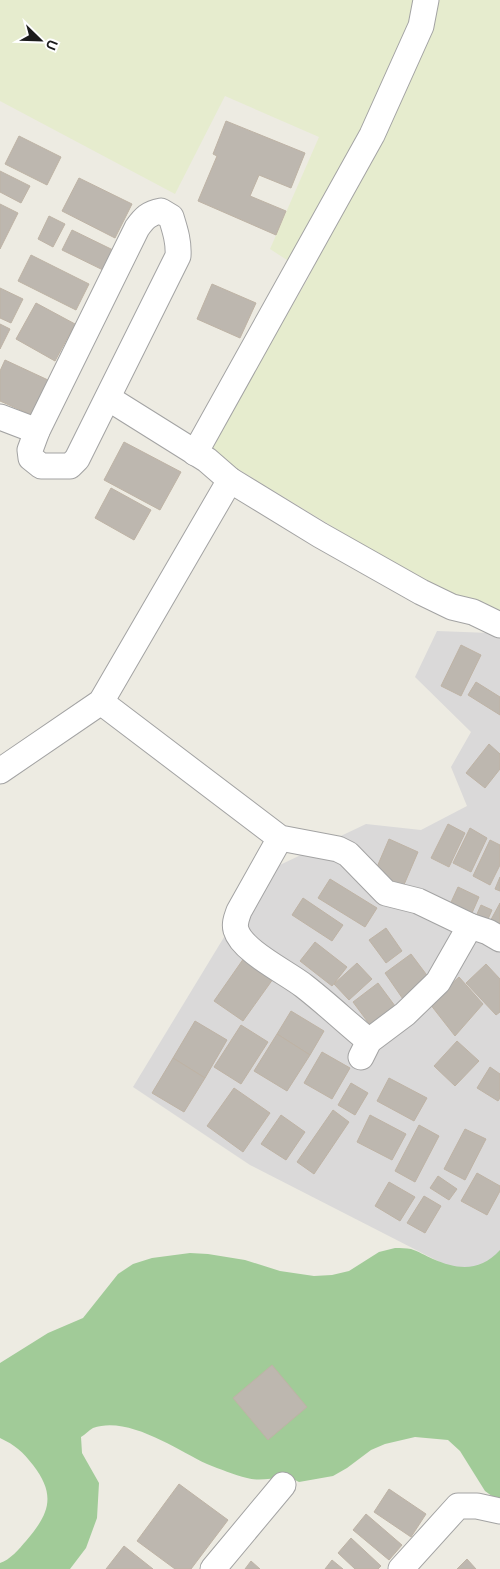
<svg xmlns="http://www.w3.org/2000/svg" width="500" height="1569" viewBox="0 0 500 1569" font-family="Overpass,sans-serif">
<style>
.residential{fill:#dad9d9}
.farmland{fill:#e6ecce}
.forest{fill:#a1cb98}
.building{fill:#bdb7af;stroke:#beb3a5}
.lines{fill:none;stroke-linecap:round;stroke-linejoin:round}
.minor-casing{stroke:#a3a3a3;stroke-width:27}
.minor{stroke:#fff;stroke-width:25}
</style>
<rect width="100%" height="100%" fill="#edebe2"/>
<polygon class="residential" points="437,631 490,633 500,638 500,1257 469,1277 250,1165 133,1087 263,873 366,824 421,830 467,806 451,767 471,732 415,677"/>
<polygon class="farmland" points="0,0 500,0 500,615 452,599 208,451 310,275 270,249 319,137 225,96 175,194 0,101"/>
<path class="forest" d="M 395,1248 C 401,1248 406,1248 411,1249 C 418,1251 426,1256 433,1259 C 458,1270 480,1272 500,1250 L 500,1502 L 485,1491 L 460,1451 L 448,1440 L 415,1437 L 385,1444 L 371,1450 L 347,1468 L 333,1476 L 299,1482 C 284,1473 264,1483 247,1478 C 234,1475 220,1469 207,1464 C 177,1450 128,1415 93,1428 C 89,1430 85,1435 81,1437 L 82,1453 L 99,1483 L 97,1518 L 86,1548 L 70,1569 L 0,1569 L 0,1563 C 10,1560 19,1549 26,1541 C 50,1513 56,1495 33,1465 C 23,1452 15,1445 0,1438 L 0,1363 L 48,1333 L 83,1318 L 118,1274 L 133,1264 L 152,1258 L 190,1253 L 208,1254 L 245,1260 L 280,1271 L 314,1276 L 332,1275 L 349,1271 L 379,1252 Z"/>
<g class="building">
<polygon points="226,121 305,153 291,188 259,175 250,196 286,211 276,235 198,201 217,156 213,154"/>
<polygon points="19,136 61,157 47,185 5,164"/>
<polygon points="0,171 30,186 21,203 0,192"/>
<polygon points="79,178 132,204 115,238 62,211"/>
<polygon points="0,204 18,213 0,249"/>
<polygon points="49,216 65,224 53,247 38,239"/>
<polygon points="72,230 113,250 103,270 62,250"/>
<polygon points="31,255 89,284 76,310 18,281"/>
<polygon points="212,284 256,303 240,338 197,319"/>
<polygon points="0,288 23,299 11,323 0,318"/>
<polygon points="36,303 75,324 55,361 16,339"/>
<polygon points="0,324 10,329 0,349"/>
<polygon points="5,360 48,380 32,415 0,401 0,371"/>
<polygon points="124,442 181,472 160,510 104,480"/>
<polygon points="111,488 151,510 134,540 95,518"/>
<polygon points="461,645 481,655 461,696 441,686"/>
<polygon points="476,682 500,697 500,715 468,695"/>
<polygon points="489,744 500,754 500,769 485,788 466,773"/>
<polygon points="448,824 465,833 449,867 431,858"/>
<polygon points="470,828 487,838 471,872 453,863"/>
<polygon points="389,839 418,852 403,887 374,874"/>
<polygon points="490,840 500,845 500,865 490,885 473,876"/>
<polygon points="500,877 500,891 495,889"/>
<polygon points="330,879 377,908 365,927 318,898"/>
<polygon points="458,887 479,897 468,922 447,911"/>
<polygon points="303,898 343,925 332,941 292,915"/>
<polygon points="500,903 500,935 487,927"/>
<polygon points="481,905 492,910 484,928 473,923"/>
<polygon points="386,928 402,951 386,963 369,940"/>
<polygon points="315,942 347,967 332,986 300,961"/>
<polygon points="411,954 432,982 405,1002 385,973"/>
<polygon points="244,958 273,979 243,1021 214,1001"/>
<polygon points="357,963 372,979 349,1000 334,984"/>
<polygon points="486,964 500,979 500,1012 496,1015 466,983"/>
<polygon points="459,977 483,1004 455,1036 430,1004"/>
<polygon points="378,983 395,1006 370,1025 353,1002"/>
<polygon points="291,1011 324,1031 310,1055 277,1034"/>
<polygon points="195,1021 227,1040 205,1078 173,1058"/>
<polygon points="241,1025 268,1042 241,1084 214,1067"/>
<polygon points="277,1034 310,1055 287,1091 254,1071"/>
<polygon points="457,1041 479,1061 455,1086 434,1066"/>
<polygon points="322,1052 350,1068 332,1099 304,1083"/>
<polygon points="173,1058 205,1078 184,1112 152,1093"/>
<polygon points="490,1067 500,1074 500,1098 498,1101 477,1088"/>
<polygon points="389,1078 427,1098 414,1121 377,1101"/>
<polygon points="351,1083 368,1093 355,1115 338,1105"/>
<polygon points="234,1088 270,1113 243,1152 207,1126"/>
<polygon points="333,1110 349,1122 314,1174 297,1162"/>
<polygon points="281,1115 305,1132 286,1160 261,1144"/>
<polygon points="370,1115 406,1134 392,1160 357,1142"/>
<polygon points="419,1125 439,1136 415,1182 395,1171"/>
<polygon points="465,1129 486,1139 465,1180 444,1169"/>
<polygon points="477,1173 500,1186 500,1191 487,1215 461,1201"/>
<polygon points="438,1176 457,1189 449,1200 430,1188"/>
<polygon points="389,1182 415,1197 400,1221 375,1206"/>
<polygon points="424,1196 441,1206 425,1233 407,1223"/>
<polygon points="272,1365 307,1407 268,1440 233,1398"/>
<polygon points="179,1484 228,1520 191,1569 175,1569 137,1541"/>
<polygon points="389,1489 426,1514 411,1537 374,1512"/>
<polygon points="366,1514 402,1545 389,1560 353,1530"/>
<polygon points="351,1538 381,1566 378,1569 355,1569 338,1553"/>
<polygon points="124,1546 153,1569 106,1569"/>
<polygon points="467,1559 476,1569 457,1569"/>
<polygon points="332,1560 343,1569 325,1569"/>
<polygon points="251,1561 260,1569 245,1569"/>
</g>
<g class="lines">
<g class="minor-casing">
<g id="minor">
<path d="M 161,211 L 171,217 C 175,230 179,242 178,256 L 77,459 L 70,466 L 41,466 L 31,458 L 30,450 L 37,431 L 137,228 C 144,218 149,213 161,211 Z"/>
<polyline points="108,398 207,460 230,480 320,535 421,592 452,607 473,612 500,625"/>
<polyline points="0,417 37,431"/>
<polyline points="195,453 372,135 421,26 426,0"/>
<polyline points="101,702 280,838 338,849 348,854 386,893 418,901 470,926 488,932 500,939"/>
<polyline points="0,771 101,702 230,480"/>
<path d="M 280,838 L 239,911 C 237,917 234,923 236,930 C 242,951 286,972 304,986 C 326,1003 347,1023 369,1041"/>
<polyline points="361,1057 369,1041 405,1014 438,982 470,926"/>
<polyline points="213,1569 283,1485"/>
<polyline points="401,1569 458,1506 477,1506 500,1511"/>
</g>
</g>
<use href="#minor" class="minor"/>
</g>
<g transform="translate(40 40) rotate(113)" stroke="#ffffff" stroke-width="4" paint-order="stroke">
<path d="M0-4L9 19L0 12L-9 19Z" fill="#1c1c1c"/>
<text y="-8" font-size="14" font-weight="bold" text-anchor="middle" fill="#1c1c1c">U</text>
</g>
</svg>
